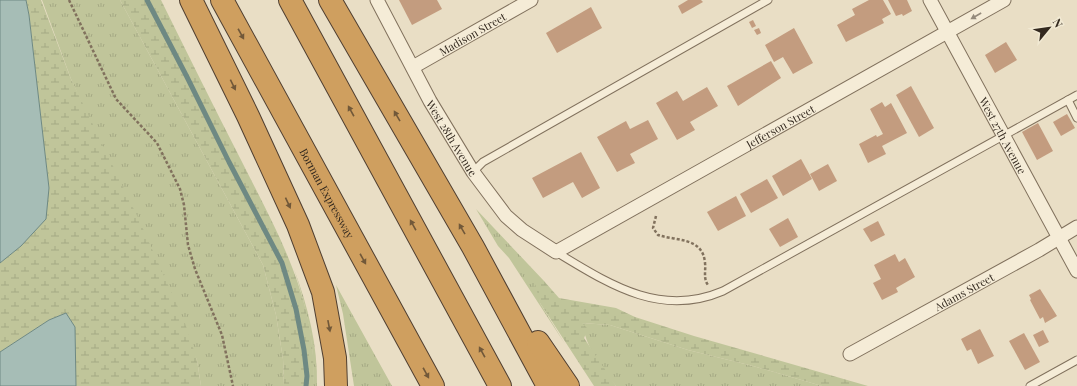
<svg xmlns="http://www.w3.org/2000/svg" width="1077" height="386" viewBox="0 0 1077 386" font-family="'Playfair Display',serif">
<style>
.grass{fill:url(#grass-tufts)}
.wetland{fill:url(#wetland-marsh)}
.water{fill:#a6bdb6;stroke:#6e8983}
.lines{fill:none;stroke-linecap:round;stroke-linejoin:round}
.stream{stroke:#6e8983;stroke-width:5}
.building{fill:#c39c7f}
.lane-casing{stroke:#81715d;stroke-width:9}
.street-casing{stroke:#81715d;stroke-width:15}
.highway-casing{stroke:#503f31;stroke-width:24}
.path{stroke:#81715d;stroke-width:2.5;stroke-dasharray:3 2;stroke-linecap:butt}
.lane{stroke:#f5ecd7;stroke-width:7}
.street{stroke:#f5ecd7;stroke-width:13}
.highway{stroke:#cf9f5f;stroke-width:22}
.oneway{fill:#948a7b}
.oneway2{fill:#715839}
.labels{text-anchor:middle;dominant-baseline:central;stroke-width:4;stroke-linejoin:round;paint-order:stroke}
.street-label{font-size:11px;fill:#33291f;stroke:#f1e9d3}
</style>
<defs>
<pattern id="grass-tufts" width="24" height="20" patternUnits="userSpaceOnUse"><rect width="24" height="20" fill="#c0c59a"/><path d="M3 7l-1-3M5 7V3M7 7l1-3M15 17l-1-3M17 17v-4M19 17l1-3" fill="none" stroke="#a5a984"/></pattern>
<pattern id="wetland-marsh" width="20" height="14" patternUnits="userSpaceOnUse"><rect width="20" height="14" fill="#c0c59a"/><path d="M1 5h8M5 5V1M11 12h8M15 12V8" fill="none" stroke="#a5a984"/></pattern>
</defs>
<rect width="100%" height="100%" fill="#e9dec5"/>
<g class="grass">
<polygon points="42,0 120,0 263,265 276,315 283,359 284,386 201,386 197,360 71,79"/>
<polygon points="476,209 544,281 538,282 540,303 565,344 509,258 498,246"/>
<path d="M 294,269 C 308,307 318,345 317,386 L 313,386 C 315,344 307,309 294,269 Z"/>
<polygon points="336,285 392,386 354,386 343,314"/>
<path d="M 582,323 L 610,325 L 688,350 L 753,366 L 822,386 L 616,386 C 600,367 586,347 582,323 Z"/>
</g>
<g class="wetland">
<polygon points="26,0 41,0 71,79 140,222 185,323 197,360 201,386 76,386 75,327 66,313 49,320 0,352 0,263 21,246 45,219 49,188 29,15"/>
<path d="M 120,0 L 161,0 C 187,53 213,105 240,158 C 276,230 319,302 313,386 L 284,386 L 283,359 L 276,315 L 263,265 Z"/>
<polygon points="538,281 544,281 559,298 616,308 635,317 694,336 868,386 822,386 753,366 688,350 610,325 582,323 588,329 584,338 616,386 594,386 540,303 535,284"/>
</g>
<g class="water">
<polygon points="0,0 26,0 29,15 49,188 46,219 21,246 0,263"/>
<polygon points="66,313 75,327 76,386 0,386 0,352 49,320"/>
</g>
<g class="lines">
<polyline class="stream" points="147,0 187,77 229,162 282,263 296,309 304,350 307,376 306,386"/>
</g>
<g class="building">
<polygon points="399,0 437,0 442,9 412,25"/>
<polygon points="688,0 701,0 703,2 682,14 678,6"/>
<polygon points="869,0 883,0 891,14 882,19 884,23 846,42 837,25 855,15 852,9"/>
<polygon points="888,0 907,0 912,11 903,16 902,14 896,16"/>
<polygon points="591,7 602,28 557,53 546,33"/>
<polygon points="753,20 756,26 752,28 749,22"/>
<polygon points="759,28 761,33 757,35 754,30"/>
<polygon points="794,28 813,63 793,74 783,57 774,62 765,45"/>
<polygon points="1006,42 1017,60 995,73 985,55"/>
<polygon points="771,61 781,78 738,106 727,86"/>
<polygon points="911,86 934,128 919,137 896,95"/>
<polygon points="707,87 718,106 690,122 695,130 677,140 656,103 677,91 683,101"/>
<polygon points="882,102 885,107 891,103 907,133 882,146 886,154 868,163 859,144 876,135 877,137 883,134 870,109"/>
<polygon points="1067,114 1075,128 1061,136 1053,122"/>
<polygon points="648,120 658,139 630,154 635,163 617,172 597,137 626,121 630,129"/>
<polygon points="1038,123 1053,151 1037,160 1022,132"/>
<polygon points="581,152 600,188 582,198 573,182 543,198 532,178"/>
<polygon points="801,159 812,179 783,196 772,176"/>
<polygon points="828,164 837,181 819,191 810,174"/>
<polygon points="767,179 778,198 751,213 740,194"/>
<polygon points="736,196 746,216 718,231 707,212"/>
<polygon points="788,218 798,237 780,247 769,229"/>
<polygon points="878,221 885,235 871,242 863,229"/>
<polygon points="895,254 899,262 905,258 915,277 896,288 898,292 882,300 873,283 881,279 874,265"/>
<polygon points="1040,289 1057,316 1045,323 1043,317 1040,319 1030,300 1031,299 1029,295"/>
<polygon points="980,329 994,356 978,364 971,349 967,351 961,339"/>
<polygon points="1043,330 1049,342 1039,347 1033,335"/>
<polygon points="1024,333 1040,362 1025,370 1009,341"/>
</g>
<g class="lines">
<g class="lane-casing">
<g id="lane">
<polyline points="1068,100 1077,118"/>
<polyline points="473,172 483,162 768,0"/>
<path d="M 556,252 C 609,284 660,318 723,291 L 1077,95"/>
<polyline points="1030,386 1077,360"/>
</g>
</g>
<g class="street-casing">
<g id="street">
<path id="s1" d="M 377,0 L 430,101 L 473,172 L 506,216 L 522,230 L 556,252 L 1004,0"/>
<path id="s2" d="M 930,0 L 1077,271"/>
<path id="s3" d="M 413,67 L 531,0"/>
<path id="s4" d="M 850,354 L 1039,250 L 1077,227"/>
</g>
</g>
<g class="highway-casing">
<g id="highway">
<polyline points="191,0 248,116 298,225 323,292 335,358 336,386"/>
<path id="s5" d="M 222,0 L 433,386"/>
<polyline points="290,0 500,386"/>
<polyline points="330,0 473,247 548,386"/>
<polyline points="538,342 568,386"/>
</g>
</g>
<g class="path">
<polyline points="69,0 116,99 157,143 180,189 184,205 188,245 195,269 222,335 233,386"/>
<path d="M 656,216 L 653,228 L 658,235 C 676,241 703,237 705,263 C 706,271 703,278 708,285"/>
</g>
<use href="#lane" class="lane"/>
<use href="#street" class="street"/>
<use href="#highway" class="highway"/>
</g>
<defs><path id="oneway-solid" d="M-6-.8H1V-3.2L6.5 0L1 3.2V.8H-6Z"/></defs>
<use class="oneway" href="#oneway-solid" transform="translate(976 16) rotate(150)"/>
<g class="oneway2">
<use href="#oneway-solid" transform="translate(241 34) rotate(61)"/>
<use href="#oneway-solid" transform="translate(233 85) rotate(64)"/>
<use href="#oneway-solid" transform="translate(351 111) rotate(-119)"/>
<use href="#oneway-solid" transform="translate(397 116) rotate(-120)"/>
<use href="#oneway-solid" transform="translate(288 203) rotate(65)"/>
<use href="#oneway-solid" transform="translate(413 225) rotate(-119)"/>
<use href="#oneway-solid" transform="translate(462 229) rotate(-120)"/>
<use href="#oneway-solid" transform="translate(363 259) rotate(61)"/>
<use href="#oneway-solid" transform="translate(329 326) rotate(79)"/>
<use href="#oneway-solid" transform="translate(482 352) rotate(-119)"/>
<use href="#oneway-solid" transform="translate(426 373) rotate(61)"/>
</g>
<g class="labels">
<g class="street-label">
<text stroke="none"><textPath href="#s3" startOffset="68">Madison Street</textPath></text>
<text stroke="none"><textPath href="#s1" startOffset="571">Jefferson Street</textPath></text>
<text stroke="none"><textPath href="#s2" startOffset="154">West 27th Avenue</textPath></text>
<text stroke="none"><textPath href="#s1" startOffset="157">West 28th Avenue</textPath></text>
<text stroke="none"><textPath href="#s5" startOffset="220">Borman Expressway</textPath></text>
<text stroke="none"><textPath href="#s4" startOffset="130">Adams Street</textPath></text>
</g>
</g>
<g transform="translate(1049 28) rotate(61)" stroke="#f1e9d3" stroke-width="3" paint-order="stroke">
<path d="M0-3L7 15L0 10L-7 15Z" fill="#33291f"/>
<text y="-6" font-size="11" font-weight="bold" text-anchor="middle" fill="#33291f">N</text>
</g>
</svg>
